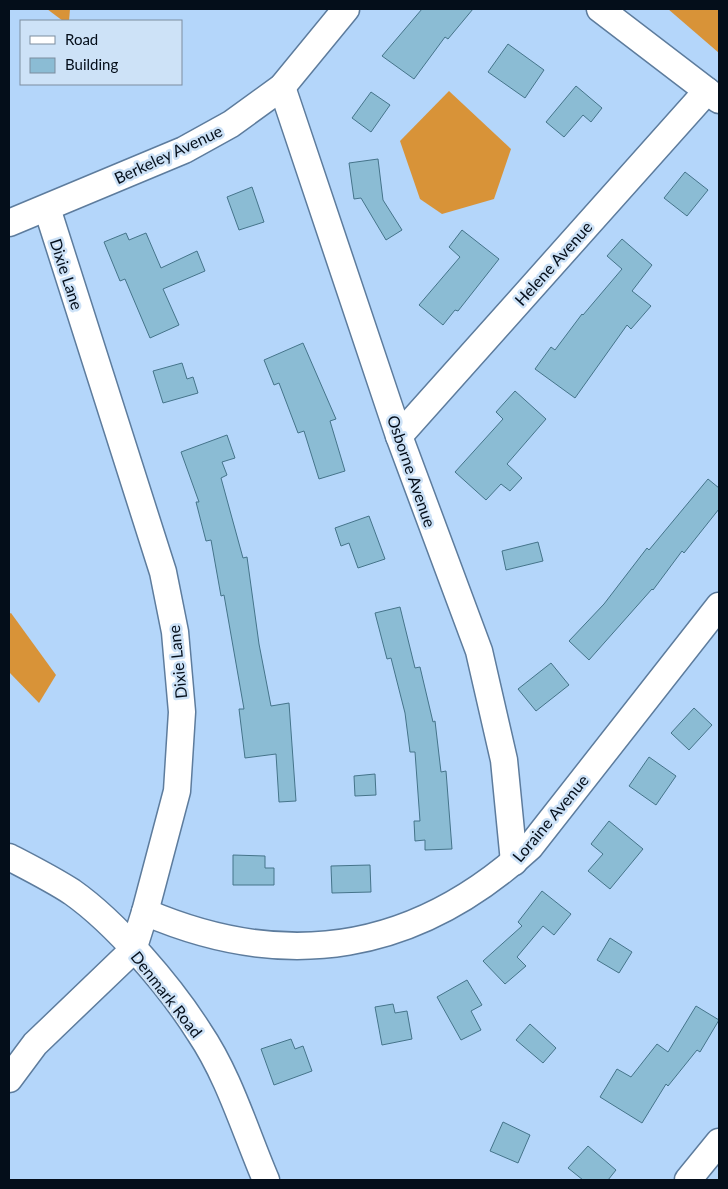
<svg xmlns="http://www.w3.org/2000/svg" width="728" height="1189" viewBox="0 0 728 1189" font-family="Lato,sans-serif">
<style>
.forest{fill:#d89338}
.building{fill:#8bbcd4;stroke:#45748a}
.lines{fill:none;stroke-linecap:round;stroke-linejoin:round}
.minor-casing{stroke:#5d7c9d;stroke-width:29}
.minor{stroke:#fff;stroke-width:26}
.labels{text-anchor:middle;dominant-baseline:central;stroke-width:5;stroke-linejoin:round;paint-order:stroke}
.street-label{font-size:16px;fill:#040e1a;stroke:#cde2f7}
</style>
<rect width="100%" height="100%" fill="#b4d6fa"/>
<g class="forest">
<polygon points="47,9 70,9 69,21 63,21"/>
<polygon points="668,9 719,9 719,53"/>
<polygon points="449,91 511,149 494,199 442,214 420,199 400,141"/>
<polygon points="11,613 56,675 39,703 9,672 9,614"/>
</g>
<g class="building">
<polygon points="422,9 473,9 448,39 445,37 414,79 382,56"/>
<polygon points="508,44 544,70 525,98 488,72"/>
<polygon points="576,86 602,108 591,122 583,115 564,137 546,122"/>
<polygon points="371,92 390,105 371,132 352,118"/>
<polygon points="378,159 383,200 402,230 386,240 361,198 354,199 349,163"/>
<polygon points="685,172 708,190 687,216 664,198"/>
<polygon points="252,187 264,222 239,230 227,197"/>
<polygon points="462,230 499,259 458,311 455,310 443,325 419,305 460,257 449,247"/>
<polygon points="126,233 129,240 146,233 161,268 197,251 205,271 163,289 179,325 150,338 125,279 120,281 104,242"/>
<polygon points="622,239 652,265 632,291 651,306 631,329 627,325 575,398 535,369 551,347 555,350 582,314 583,315 622,269 607,256"/>
<polygon points="303,343 336,419 330,421 345,471 319,479 304,431 298,433 279,383 274,385 264,360"/>
<polygon points="182,363 187,379 193,377 198,393 163,403 153,371"/>
<polygon points="515,391 546,419 507,464 522,478 510,491 501,484 486,500 455,472 503,419 496,412"/>
<polygon points="227,435 235,458 222,462 227,475 221,478 243,558 247,557 259,644 271,706 289,703 296,801 279,802 276,754 245,758 239,709 244,709 224,595 221,596 211,540 206,541 196,502 199,502 181,452"/>
<polygon points="708,479 719,488 719,509 684,553 682,551 653,590 652,589 589,660 569,641 604,604 647,548 649,550"/>
<polygon points="369,516 385,559 358,568 349,543 341,546 335,528"/>
<polygon points="538,542 543,561 506,570 502,551"/>
<polygon points="400,607 415,668 420,667 433,722 435,721 441,772 446,771 452,849 425,850 425,840 415,841 414,821 420,821 415,752 410,752 405,713 391,658 387,659 375,613"/>
<polygon points="551,663 569,685 536,711 518,689"/>
<polygon points="694,708 712,725 689,750 671,733"/>
<polygon points="649,757 676,776 656,805 629,786"/>
<polygon points="375,774 376,795 355,796 354,776"/>
<polygon points="609,821 643,849 610,889 588,871 603,854 591,844"/>
<polygon points="233,855 265,856 265,868 274,868 274,885 233,885"/>
<polygon points="370,865 371,892 332,893 331,866"/>
<polygon points="542,891 571,914 554,935 543,926 517,957 526,966 505,984 483,961 522,926 518,922"/>
<polygon points="610,938 632,952 619,973 597,960"/>
<polygon points="467,980 482,1005 471,1011 481,1030 461,1040 437,997"/>
<polygon points="393,1004 395,1013 407,1011 412,1039 382,1045 375,1007"/>
<polygon points="696,1006 719,1020 700,1052 697,1050 668,1086 666,1084 642,1123 600,1097 617,1069 631,1077 657,1044 668,1052"/>
<polygon points="530,1024 556,1048 543,1063 516,1040"/>
<polygon points="291,1039 295,1049 303,1046 312,1071 274,1085 261,1049"/>
<polygon points="503,1122 530,1135 518,1163 490,1151"/>
<polygon points="588,1146 616,1170 608,1180 583,1180 568,1168"/>
</g>
<g class="lines">
<g class="minor-casing">
<g id="minor">
<polyline points="600,9 719,100"/>
<polyline points="282,87 399,436 479,651 504,760 514,862"/>
<polyline points="9,223 184,150 231,124 282,87 346,9"/>
<polyline points="399,436 707,91"/>
<path d="M 9,857 C 30,868 52,879 72,892 C 116,923 170,986 199,1032 C 229,1076 245,1131 266,1180"/>
<path d="M 145,912 C 287,973 416,952 530,847 L 719,606"/>
<polyline points="9,1079 35,1044 133,950 145,912 177,791 182,712 175,632 163,572 47,208"/>
<polyline points="688,1180 719,1142"/>
</g>
</g>
<use href="#minor" class="minor"/>
</g>
<g class="labels">
<g class="street-label">
<text transform="translate(168 154) rotate(-25)">Berkeley Avenue</text>
<text transform="translate(553 263) rotate(-48)">Helene Avenue</text>
<text transform="translate(67 274) rotate(72)">Dixie Lane</text>
<text transform="translate(412 471) rotate(71)">Osborne Avenue</text>
<text transform="translate(177 662) rotate(-96)">Dixie Lane</text>
<text transform="translate(550 818) rotate(-50)">Loraine Avenue</text>
<text transform="translate(167 994) rotate(52)">Denmark Road</text>
</g>
</g>
<rect width="728" height="1189" fill="none" stroke="#040e1a" stroke-width="20"/>
<rect x="20" y="20" width="162" height="65" fill="#cde2f7" stroke="#7d8d9f"/>
<rect x="30" y="36" width="25" height="8" fill="#ffffff" stroke="#7d8d9f"/>
<text x="65" y="45" font-size="15" fill="#040e1a">Road</text>
<rect x="30" y="58" width="25" height="15" fill="#8bbcd4" stroke="#7d8d9f"/>
<text x="65" y="70" font-size="15" fill="#040e1a">Building</text>
</svg>
